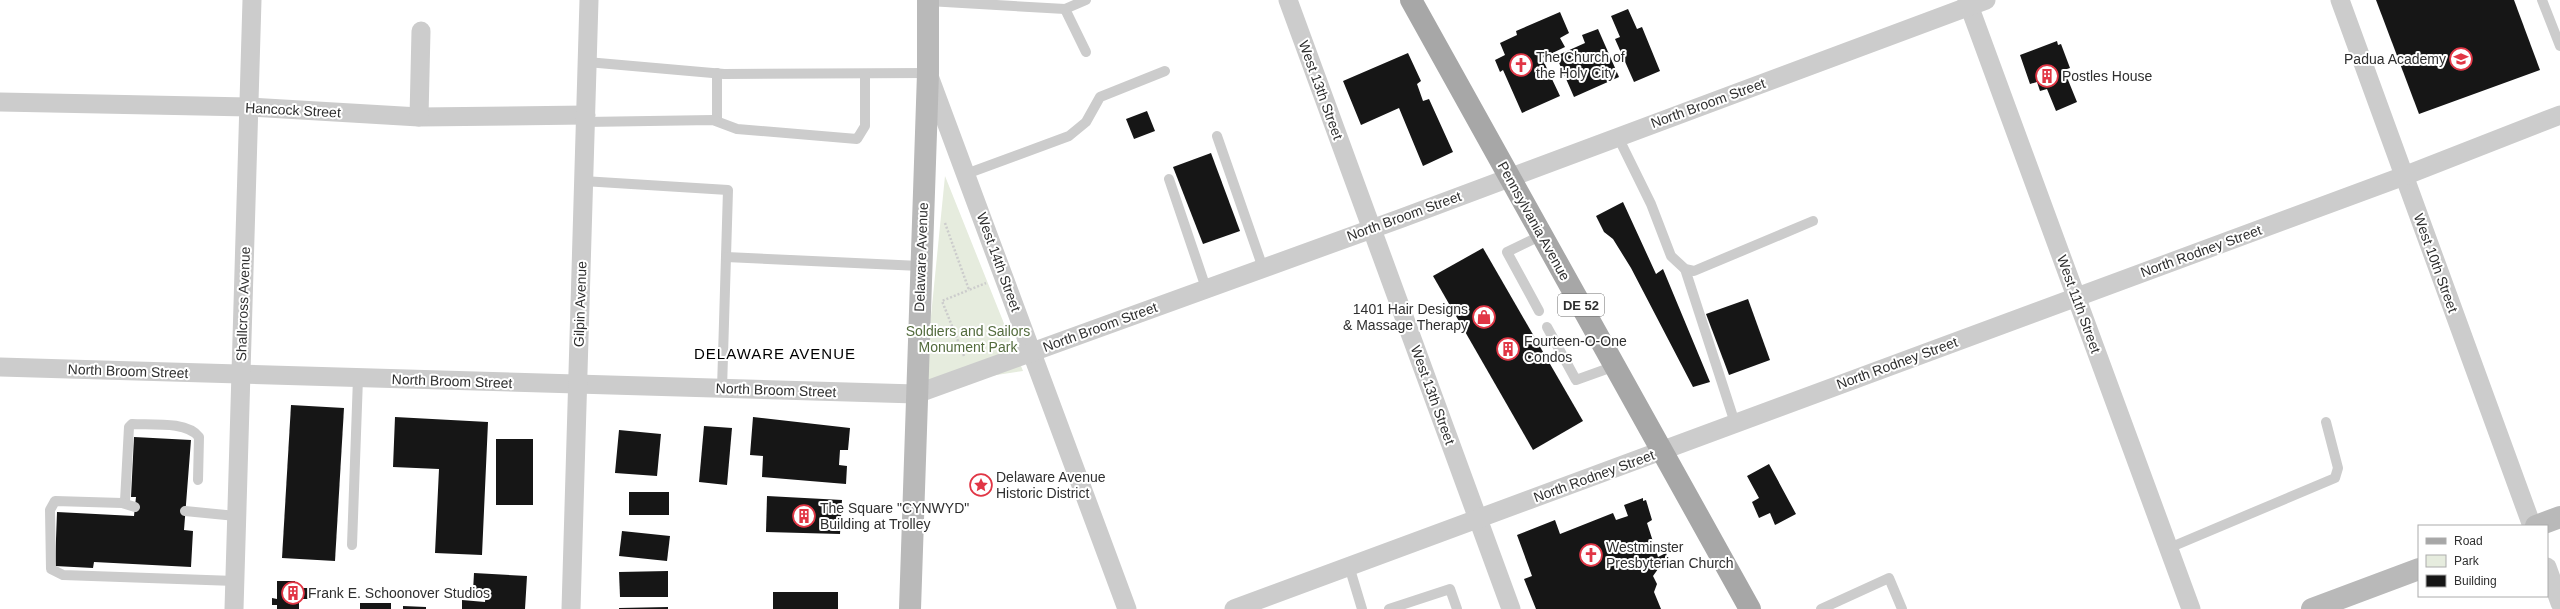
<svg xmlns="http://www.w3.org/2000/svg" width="2560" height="609" viewBox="0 0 2560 609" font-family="Helvetica,sans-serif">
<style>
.green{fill:#e6ecde}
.building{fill:#161616}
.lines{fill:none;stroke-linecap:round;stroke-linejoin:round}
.path{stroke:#ccc;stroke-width:2.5;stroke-dasharray:2 2;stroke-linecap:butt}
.lane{stroke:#ccc;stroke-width:10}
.street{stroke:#ccc;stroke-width:19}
.secondary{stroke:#b9b9b9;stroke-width:22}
.primary{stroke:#a7a7a7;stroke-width:22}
.labels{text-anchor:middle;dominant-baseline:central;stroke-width:4;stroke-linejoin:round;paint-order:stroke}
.shield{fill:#fff;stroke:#6d6d6d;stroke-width:1}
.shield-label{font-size:13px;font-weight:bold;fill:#2f2f2f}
.poi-label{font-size:14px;fill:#2f2f2f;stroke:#fff;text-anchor:start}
.street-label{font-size:14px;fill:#2f2f2f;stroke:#fff}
.park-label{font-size:14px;fill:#536b3d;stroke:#fff}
.neighbourhood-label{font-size:15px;letter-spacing:1px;fill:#000;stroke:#fff}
</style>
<rect width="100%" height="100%" fill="#fff"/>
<polygon class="green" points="945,176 1023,371 924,386"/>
<g class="building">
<polygon points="2376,0 2514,0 2540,70 2419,114"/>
<polygon points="1628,9 1637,29 1642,27 1660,71 1634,82 1615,39 1620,37 1611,16"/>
<polygon points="1560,12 1569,33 1560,38 1565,47 1542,58 1560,96 1522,113 1503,70 1500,72 1495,60 1505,55 1500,43 1517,35 1516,31"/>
<polygon points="1598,29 1619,77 1574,97 1556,56 1585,43 1582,35"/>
<polygon points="2057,41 2058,45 2061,44 2070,68 2064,70 2077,102 2056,111 2047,89 2040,91 2037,82 2030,84 2020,55"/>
<polygon points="1408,53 1421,81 1417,84 1423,101 1429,99 1453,152 1423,166 1399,108 1361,125 1343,81"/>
<polygon points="1147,111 1155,131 1134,139 1126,119"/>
<polygon points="1211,153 1240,231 1203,244 1173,167"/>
<polygon points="1623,202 1656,274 1663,269 1710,382 1693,387 1631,268 1613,239 1604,232 1596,216"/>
<polygon points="1483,248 1583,421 1533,450 1433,276"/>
<polygon points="1748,299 1770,360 1729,375 1706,314"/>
<polygon points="291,405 344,408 335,561 282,558"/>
<polygon points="395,417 488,422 482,555 435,553 439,469 393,467"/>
<polygon points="753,417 850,428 848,450 840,450 839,465 847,466 846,484 762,477 763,456 750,455"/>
<polygon points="704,426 732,428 727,485 699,482"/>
<polygon points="619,430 661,434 657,476 615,473"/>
<polygon points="134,437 191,440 184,530 193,531 191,567 94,562 93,568 55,566 57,512 134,516 136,497 131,497"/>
<rect x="496" y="439" width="37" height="66"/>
<polygon points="1769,464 1796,514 1775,525 1770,513 1759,518 1752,502 1759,498 1747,476"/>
<rect x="629" y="492" width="40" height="23"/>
<polygon points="767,496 842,500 840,534 766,532"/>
<polygon points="1643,498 1643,501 1646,500 1652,520 1647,523 1658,557 1666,553 1670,565 1658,569 1653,576 1657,584 1654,592 1661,609 1536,609 1524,579 1532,576 1517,535 1555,520 1560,534 1613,513 1616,520 1628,516 1624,505"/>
<polygon points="622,531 670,536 667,561 619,556"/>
<polygon points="668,571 668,597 620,597 619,572"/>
<polygon points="474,573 527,576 525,609 462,609 462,600 485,602 486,592 473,591"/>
<polygon points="277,581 295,581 294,588 310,588 310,599 299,599 299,609 277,609 277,605 272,605 272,598 277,599"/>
<rect x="773" y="592" width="65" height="17"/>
<rect x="360" y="603" width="31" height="6"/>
<polygon points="403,606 426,607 426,609 403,609"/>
<polygon points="668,607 668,609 619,609 619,608"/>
</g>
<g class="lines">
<g class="path">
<polyline points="945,223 969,290 986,283"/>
<polyline points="964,356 942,301 969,290"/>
</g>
<g class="lane">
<polyline points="2542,0 2560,46"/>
<polyline points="928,1 1065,9 1086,0"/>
<polyline points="1065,9 1086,52"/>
<polyline points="587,62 724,74 928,73"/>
<polyline points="717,121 717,73"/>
<polyline points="585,122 713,120 737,129 857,139 865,126 865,75"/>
<polyline points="1217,136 1263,268"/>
<polyline points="1618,137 1651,204 1671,256 1685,269 1694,271 1813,221"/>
<polyline points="966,174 1069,136 1086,122 1100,97 1165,71"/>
<polyline points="1169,179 1206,288"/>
<polyline points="583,181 728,190 722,389"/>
<polyline points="726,257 920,266"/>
<polyline points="1685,269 1735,423"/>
<polyline points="1539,311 1507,252 1542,235"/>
<polyline points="1547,327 1576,380 1615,366"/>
<path d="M 198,480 L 199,437 C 187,421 151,425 132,424 L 129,427 L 125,501 L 122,503 L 55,501 L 50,510 L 51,569 L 63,575 L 235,581"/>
<polyline points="122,503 135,507"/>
<polyline points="185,511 236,516"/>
<polyline points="352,545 358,378"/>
<polyline points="2169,548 2335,478 2338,468 2326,422"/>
<polyline points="1349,566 1362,609"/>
<polyline points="1389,609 1450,589 1457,609"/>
<polyline points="1821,609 1889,578 1902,609"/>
</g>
<g class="street">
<polyline points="1288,0 1511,609"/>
<polyline points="1967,0 2191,609"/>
<polyline points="2340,0 2532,526"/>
<polyline points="929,76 1127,609"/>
<polyline points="0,102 249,107 419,117 586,115"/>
<polyline points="419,117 421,31"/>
<polyline points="0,367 916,394 1402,218 1986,0"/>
<polyline points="2547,567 2560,603"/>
<polyline points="234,609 252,0"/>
<polyline points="571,609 589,0"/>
<polyline points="1234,609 2404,176 2560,115"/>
</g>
<g class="secondary">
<polyline points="2536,526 2560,517"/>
<polyline points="910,609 928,73 928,0"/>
<polyline points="2312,609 2419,569"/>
</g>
<polyline class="primary" points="1411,0 1750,609"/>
</g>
<defs>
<g id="school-ring" transform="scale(1.15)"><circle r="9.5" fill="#fff" stroke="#e13645" stroke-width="1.5"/><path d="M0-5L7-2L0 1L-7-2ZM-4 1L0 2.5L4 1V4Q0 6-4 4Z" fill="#e13645"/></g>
<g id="church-ring" transform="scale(1.15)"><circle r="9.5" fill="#fff" stroke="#e13645" stroke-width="1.5"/><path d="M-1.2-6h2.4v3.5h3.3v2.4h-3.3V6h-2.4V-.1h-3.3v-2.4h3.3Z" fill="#e13645"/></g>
<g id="building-ring" transform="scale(1.15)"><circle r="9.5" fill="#fff" stroke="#e13645" stroke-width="1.5"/><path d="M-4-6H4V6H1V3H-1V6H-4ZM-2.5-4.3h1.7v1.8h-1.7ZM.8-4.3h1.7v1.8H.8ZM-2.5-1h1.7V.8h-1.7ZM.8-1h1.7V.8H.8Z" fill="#e13645"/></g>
<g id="shop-ring" transform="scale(1.15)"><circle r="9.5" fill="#fff" stroke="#e13645" stroke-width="1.5"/><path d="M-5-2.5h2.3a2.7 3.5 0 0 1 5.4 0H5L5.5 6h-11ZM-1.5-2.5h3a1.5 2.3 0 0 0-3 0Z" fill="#e13645"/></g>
<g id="sight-ring" transform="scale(1.15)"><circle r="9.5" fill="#fff" stroke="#e13645" stroke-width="1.5"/><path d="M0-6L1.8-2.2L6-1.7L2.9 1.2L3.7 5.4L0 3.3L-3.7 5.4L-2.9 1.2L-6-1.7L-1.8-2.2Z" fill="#e13645"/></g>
</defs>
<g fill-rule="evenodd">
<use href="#school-ring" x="2461" y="59"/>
<use href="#church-ring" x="1521" y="65"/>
<use href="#building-ring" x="2047" y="76"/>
<use href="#shop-ring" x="1484" y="317"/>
<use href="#building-ring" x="1508" y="349"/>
<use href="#sight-ring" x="981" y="485"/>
<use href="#building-ring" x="804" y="516"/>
<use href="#church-ring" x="1591" y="555"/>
<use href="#building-ring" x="293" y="593"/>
</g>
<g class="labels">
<rect class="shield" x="1558" y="294" width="46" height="22" rx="3"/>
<g class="shield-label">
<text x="1581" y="305">DE 52</text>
</g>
<g class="poi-label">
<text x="1536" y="57">The Church of<tspan x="1536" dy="16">the Holy City</tspan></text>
<text x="2446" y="59" text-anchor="end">Padua Academy</text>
<text x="2062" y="76">Postles House</text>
<text x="1468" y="309" text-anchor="end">1401 Hair Designs<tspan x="1468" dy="16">&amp; Massage Therapy</tspan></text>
<text x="1524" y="341">Fourteen-O-One<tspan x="1524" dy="16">Condos</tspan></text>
<text x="996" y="477">Delaware Avenue<tspan x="996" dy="16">Historic District</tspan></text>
<text x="820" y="508">The Square "CYNWYD"<tspan x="820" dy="16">Building at Trolley</tspan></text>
<text x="1606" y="547">Westminster<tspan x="1606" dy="16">Presbyterian Church</tspan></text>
<text x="308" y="593">Frank E. Schoonover Studios</text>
</g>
<g class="street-label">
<text transform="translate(1321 90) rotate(70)">West 13th Street</text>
<text transform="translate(1708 103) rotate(-20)">North Broom Street</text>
<text transform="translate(293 110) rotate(3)">Hancock Street</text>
<text transform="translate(1404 216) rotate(-20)">North Broom Street</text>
<text transform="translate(1534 221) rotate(61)">Pennsylvania Avenue</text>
<text transform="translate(2201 251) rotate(-20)">North Rodney Street</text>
<text transform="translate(921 257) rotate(-88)">Delaware Avenue</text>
<text transform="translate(999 262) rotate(70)">West 14th Street</text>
<text transform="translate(2436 263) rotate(70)">West 10th Street</text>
<text transform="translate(243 304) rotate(-88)">Shallcross Avenue</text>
<text transform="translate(580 304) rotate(-88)">Gilpin Avenue</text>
<text transform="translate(2079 304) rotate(70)">West 11th Street</text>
<text transform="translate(1100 327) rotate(-20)">North Broom Street</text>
<text transform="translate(1897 363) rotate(-20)">North Rodney Street</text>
<text transform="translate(128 371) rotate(2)">North Broom Street</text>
<text transform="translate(452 381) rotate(2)">North Broom Street</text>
<text transform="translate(776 390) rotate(2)">North Broom Street</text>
<text transform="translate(1433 395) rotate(70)">West 13th Street</text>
<text transform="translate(1594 476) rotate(-20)">North Rodney Street</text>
</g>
<g class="park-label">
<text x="968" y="331">Soldiers and Sailors<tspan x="968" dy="16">Monument Park</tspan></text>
</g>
<g class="neighbourhood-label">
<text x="775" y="353">DELAWARE AVENUE</text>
</g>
</g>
<rect x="2418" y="525" width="130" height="72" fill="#ffffff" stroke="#acacac"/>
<rect x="2426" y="538" width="20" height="6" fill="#a7a7a7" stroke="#acacac"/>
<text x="2454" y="545" font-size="12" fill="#2f2f2f">Road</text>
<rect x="2426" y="555" width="20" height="12" fill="#e6ecde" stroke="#acacac"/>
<text x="2454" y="565" font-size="12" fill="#2f2f2f">Park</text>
<rect x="2426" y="575" width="20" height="12" fill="#161616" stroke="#acacac"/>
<text x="2454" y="585" font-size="12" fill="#2f2f2f">Building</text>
</svg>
